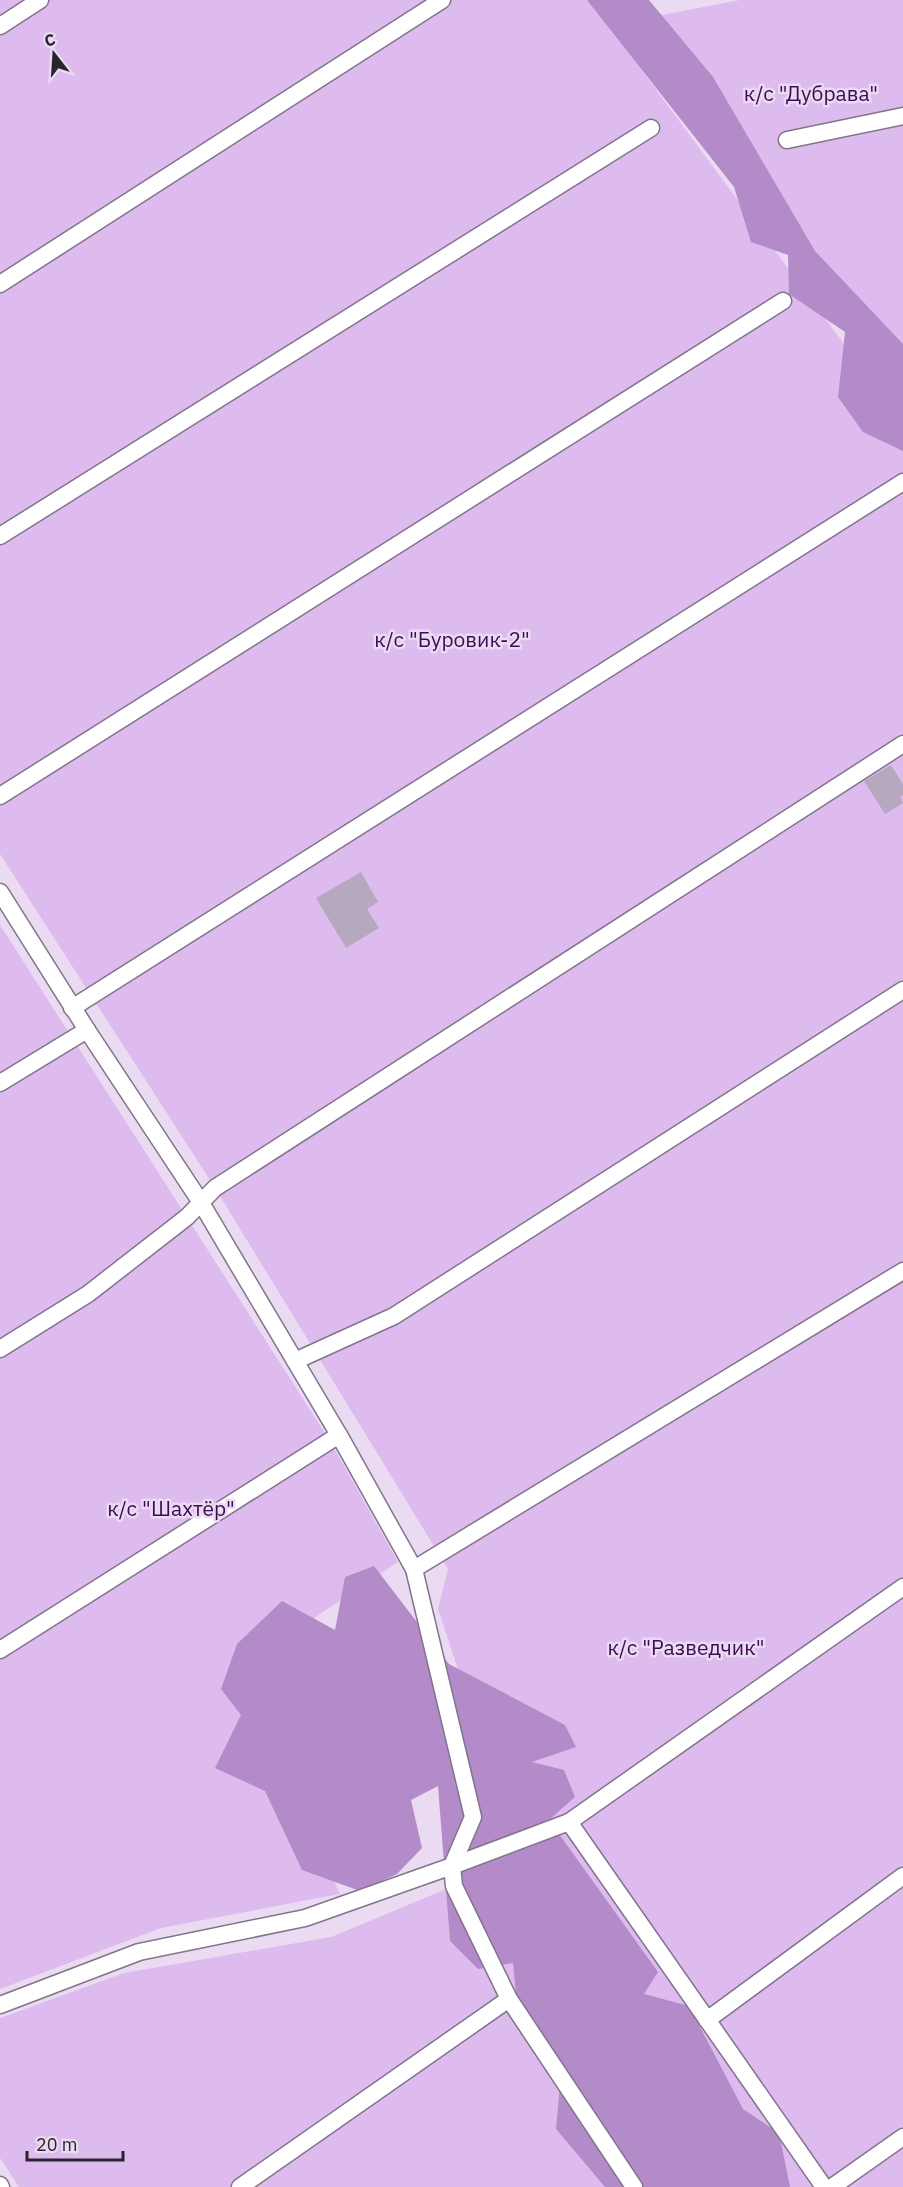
<svg xmlns="http://www.w3.org/2000/svg" width="903" height="2187" viewBox="0 0 903 2187" font-family="'IBM Plex Sans',sans-serif">
<style>
.green{fill:#ddbbef}
.forest{fill:#b38bc9}
.building{fill:#b6a8bf}
.lines{fill:none;stroke-linecap:round;stroke-linejoin:round}
.lane-casing{stroke:#82748a;stroke-width:19}
.lane{stroke:#fff;stroke-width:16}
.labels{text-anchor:middle;dominant-baseline:central;stroke-width:5;stroke-linejoin:round;paint-order:stroke}
.park-label{font-size:21px;fill:#410a56;stroke:#eadbf3}
</style>
<rect width="100%" height="100%" fill="#eadbf3"/>
<g class="green">
<polygon points="0,0 590,0 903,424 903,2187 19,2187 0,2158 0,2018 124,1973 331,1937 550,1846 472,1712 438,1609 448,1569 215,1188 0,854"/>
<polygon points="740,0 903,0 903,374 646,18"/>
<polygon points="0,925 330,1441 398,1562 236,1670 340,1894 161,1928 0,1989"/>
</g>
<g class="forest">
<polygon points="587,0 649,0 713,77 815,251 903,344 903,451 863,432 838,397 845,332 789,294 788,255 751,242 734,187"/>
<polygon points="374,1566 449,1664 565,1725 576,1747 532,1762 564,1770 575,1797 549,1820 658,1972 644,1994 689,2006 743,2109 779,2133 790,2187 605,2187 556,2129 562,2063 520,2034 513,1963 478,1969 450,1941 438,1786 411,1800 422,1848 397,1874 360,1891 302,1870 265,1791 215,1768 241,1715 221,1689 237,1644 282,1601 335,1630 345,1577"/>
</g>
<g class="building">
<polygon points="891,765 903,784 903,795 900,797 903,803 885,814 864,781"/>
<polygon points="361,872 378,902 367,909 379,928 346,948 316,898"/>
</g>
<g class="lines">
<g class="lane-casing">
<g id="lane">
<polyline points="0,26 40,0"/>
<polyline points="787,140 903,116"/>
<polyline points="0,284 442,0"/>
<polyline points="0,536 651,128"/>
<polyline points="0,796 783,301"/>
<polyline points="0,892 87,1030 200,1201 339,1435 414,1569 473,1817 452,1866 569,1822 824,2187"/>
<polyline points="72,1008 903,482"/>
<polyline points="0,1083 87,1030"/>
<polyline points="0,1349 88,1294 187,1217 215,1188 903,744"/>
<polyline points="295,1361 394,1316 903,990"/>
<polyline points="414,1569 903,1271"/>
<polyline points="0,1650 339,1435"/>
<polyline points="569,1822 903,1587"/>
<polyline points="0,2005 139,1952 305,1918 452,1866 454,1886 509,1999 634,2187"/>
<polyline points="707,2020 903,1876"/>
<polyline points="0,2185 1,2187"/>
<polyline points="240,2187 509,1999"/>
<polyline points="832,2187 903,2137"/>
</g>
</g>
<use href="#lane" class="lane"/>
</g>
<g class="labels">
<g class="park-label">
<text x="811" y="93">к/с "Дубрава"</text>
<text x="452" y="639">к/с "Буровик-2"</text>
<text x="171" y="1508">к/с "Шахтёр"</text>
<text x="686" y="1647">к/с "Разведчик"</text>
</g>
</g>
<g transform="translate(54 54) rotate(343)" stroke="#eadbf3" stroke-width="4.5" paint-order="stroke">
<path d="M0-4.5L10 22L0 15L-10 22Z" fill="#29232c"/>
<text y="-9" font-size="16" font-weight="bold" text-anchor="middle" fill="#29232c">С</text>
</g>
<path d="M27 2151v9h96v-9" fill="none" stroke="#29232c" stroke-width="3"/>
<text x="36" y="2151" font-size="18" fill="#29232c" stroke="#eadbf3" stroke-width="4.5" paint-order="stroke">20 m</text>
</svg>
